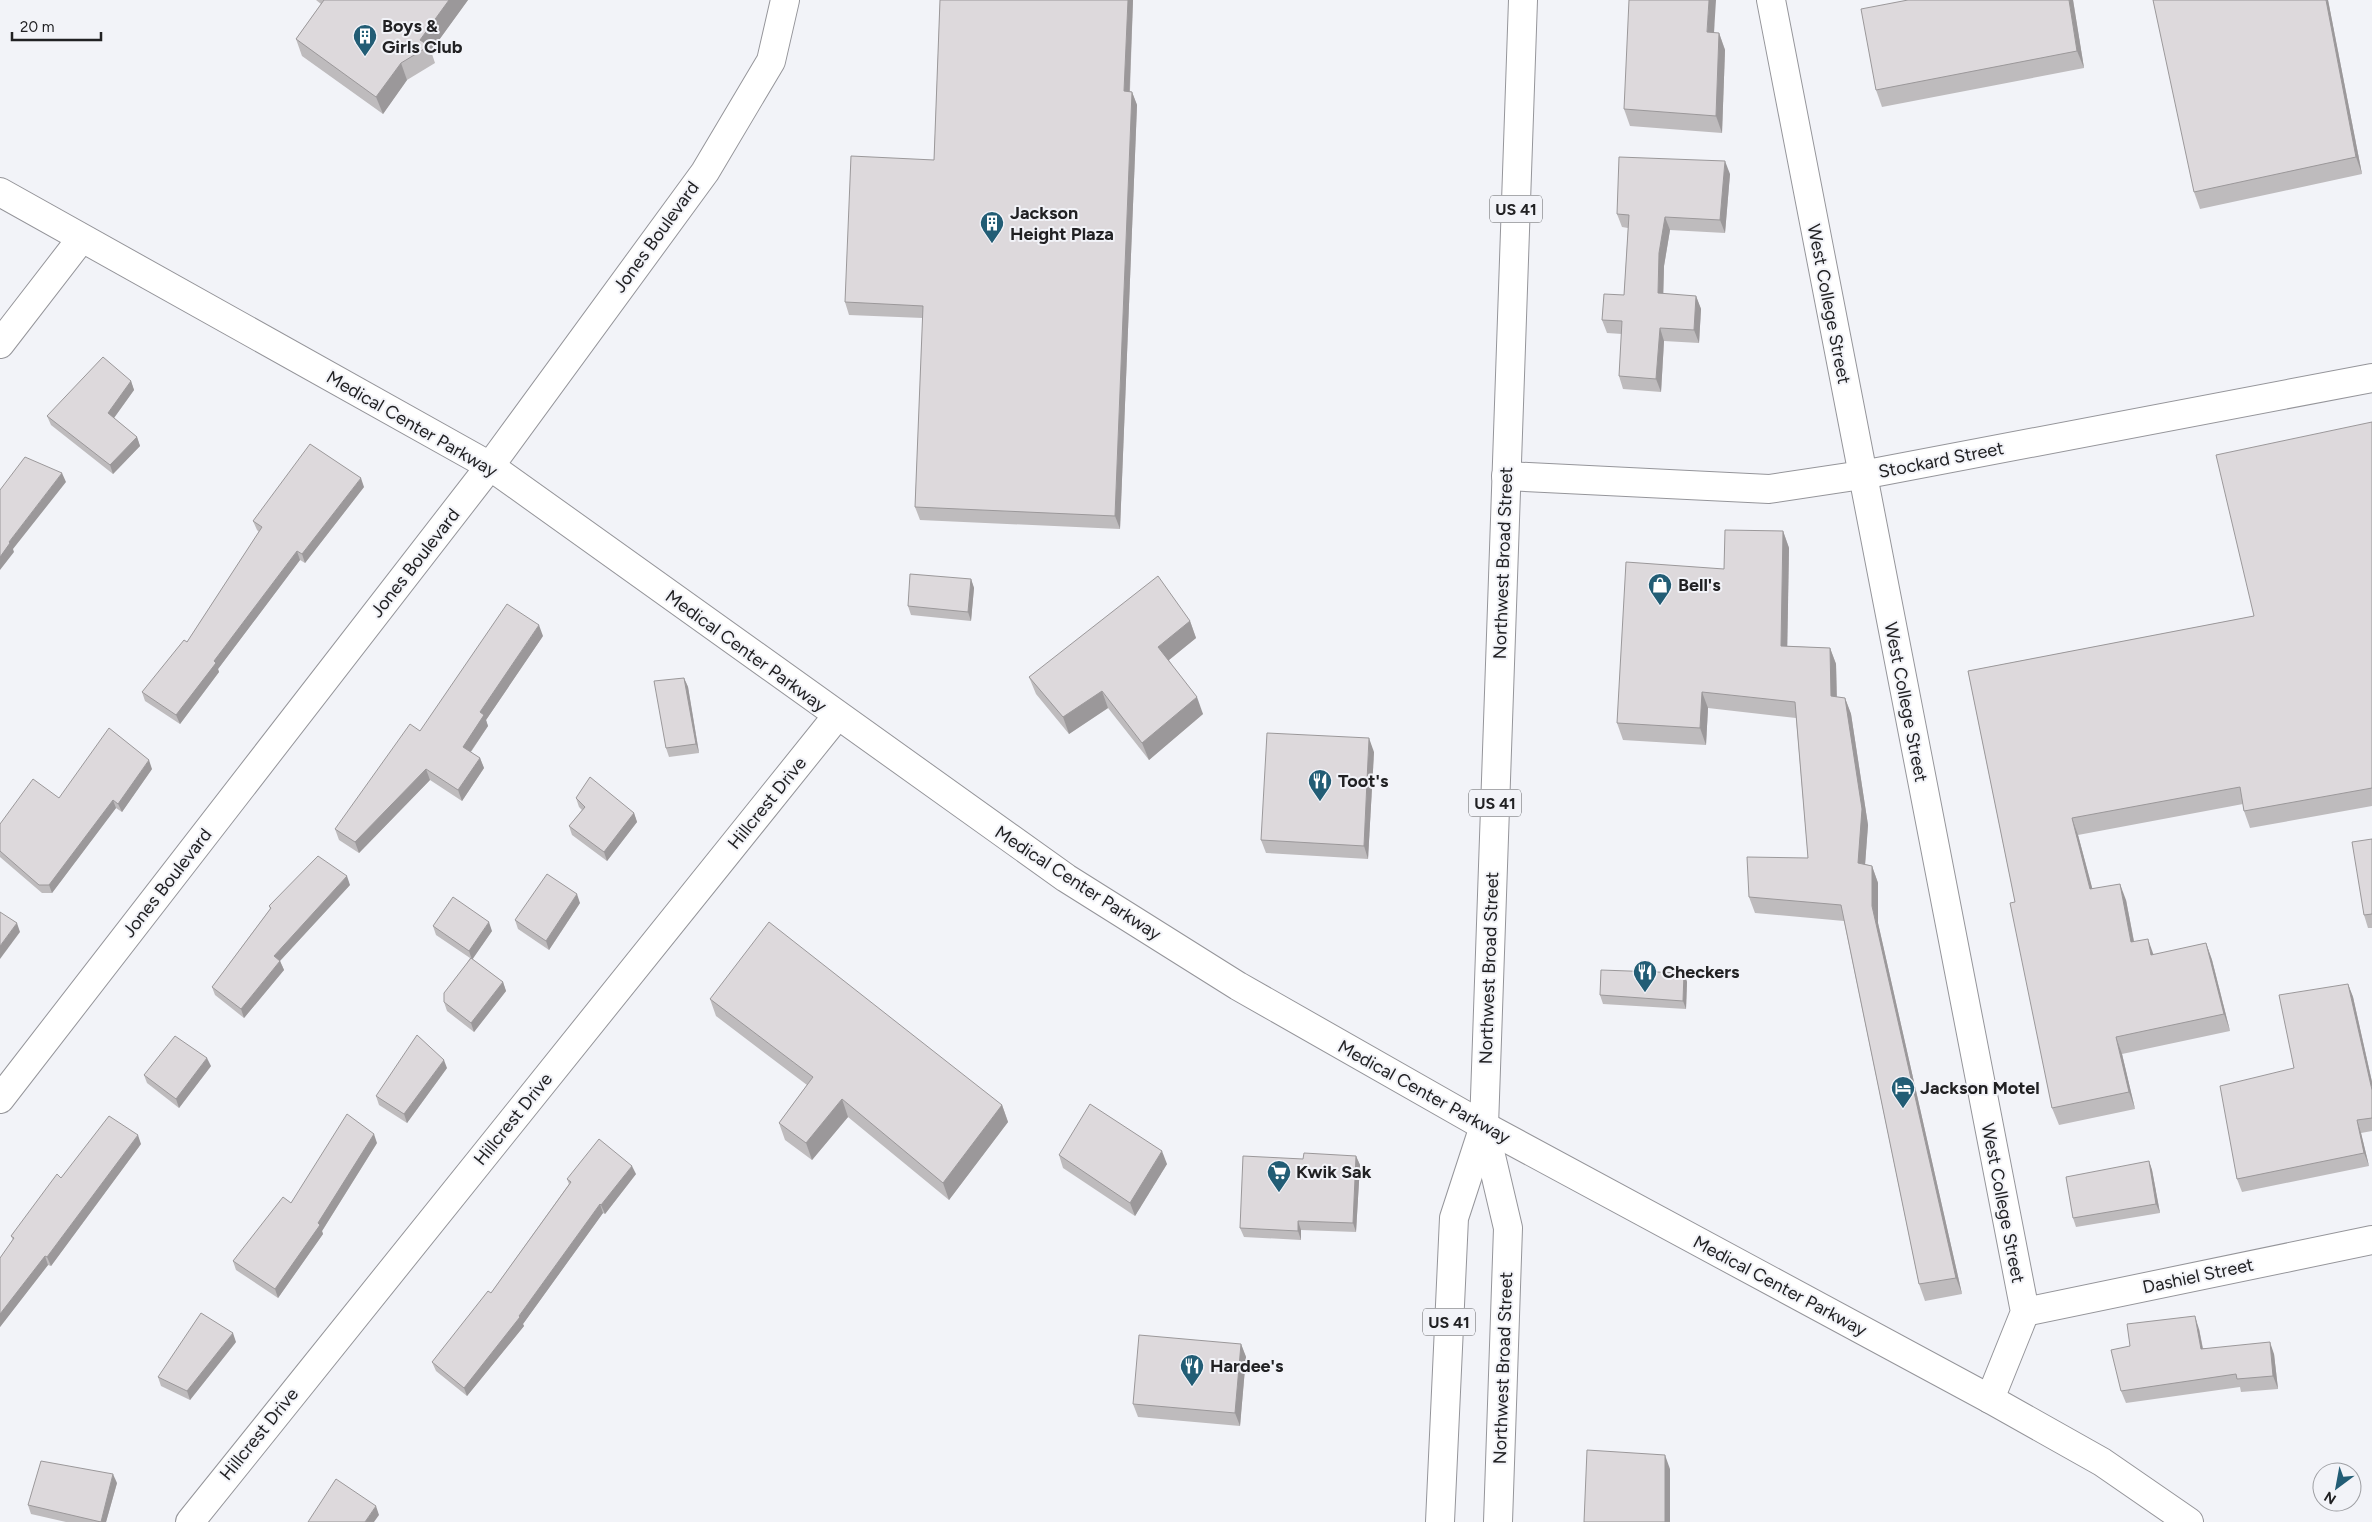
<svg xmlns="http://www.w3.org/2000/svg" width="2372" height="1522" viewBox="0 0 2372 1522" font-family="Figtree,sans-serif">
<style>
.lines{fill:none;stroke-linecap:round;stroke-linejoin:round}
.minor-casing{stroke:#95959a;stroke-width:30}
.secondary-casing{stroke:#95959a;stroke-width:30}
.primary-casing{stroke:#95959a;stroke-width:30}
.minor{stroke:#fff;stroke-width:28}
.secondary{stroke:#fff;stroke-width:28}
.primary{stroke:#fff;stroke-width:28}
.wall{fill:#bebbbd}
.shaded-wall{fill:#9b989a}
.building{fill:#ddd9dc;stroke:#9b989a}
.labels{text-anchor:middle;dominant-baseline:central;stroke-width:4;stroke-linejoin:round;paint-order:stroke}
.shield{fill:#f2f3f8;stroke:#606063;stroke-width:1}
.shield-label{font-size:16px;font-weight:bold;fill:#212123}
.poi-label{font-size:18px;font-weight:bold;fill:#212123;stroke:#f2f3f8;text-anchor:start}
.street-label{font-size:18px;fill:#212123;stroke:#f2f3f8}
</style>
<rect width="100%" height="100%" fill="#f2f3f8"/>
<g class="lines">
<g class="minor-casing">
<g id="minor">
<polyline points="1771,0 2025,1312 1990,1399"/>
<polyline points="0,344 81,239"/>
<polyline points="1506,476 1769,489 1862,475 2372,378"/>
<polyline points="0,1099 490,466 705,172 771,61 785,0"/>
<polyline points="2025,1312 2372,1240"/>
<polyline points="190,1522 837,716"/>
</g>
</g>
<g class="secondary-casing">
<polyline id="secondary" points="0,192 490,466 1066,878 1238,986 1484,1126 1990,1399 2102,1462 2189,1522"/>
</g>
<g class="primary-casing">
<g id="primary">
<polyline points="1440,1522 1454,1218 1484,1126"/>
<polyline points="1498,1522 1508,1228 1484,1126 1523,0"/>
</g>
</g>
<use href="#minor" class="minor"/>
<use href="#secondary" class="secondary"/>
<use href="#primary" class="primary"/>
</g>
<g class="wall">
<polygon points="316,0 468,0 431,51 435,63 407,80 383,114 302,56 296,39 321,4"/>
<polygon points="940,0 1133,0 1130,91 1132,92 1137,105 1120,529 920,520 915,507 923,318 849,315 845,302 934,160"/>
<polygon points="2073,0 2084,68 1882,107 1876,90"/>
<polygon points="2328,0 2362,174 2200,209 2194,192"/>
<polygon points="1714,33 1719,33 1725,50 1722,133 1630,126 1624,109"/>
<polygon points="1730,174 1725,233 1670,230 1664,266 1663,294 1696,296 1701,309 1699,343 1664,341 1661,392 1623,389 1619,376 1622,334 1607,333 1602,320 1624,295 1628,228 1622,227 1617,214"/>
<polygon points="131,381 134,390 114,418 137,437 140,446 113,474 51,425 47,416"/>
<polygon points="2372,422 2372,806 2250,828 2244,811 2243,804 2078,835 2092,888 2126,900 2134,941 2154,955 2206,943 2212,960 2230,1031 2122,1054 2135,1109 2059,1125 2052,1108 2015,902 1968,671 2254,616"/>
<polygon points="364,487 305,563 300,560 218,669 219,672 180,724 145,701 142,692 187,642 259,532 257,530 253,521"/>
<polygon points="1783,531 1789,548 1787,646 1830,648 1836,664 1837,697 1845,698 1851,714 1868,825 1865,864 1872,866 1878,883 1878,923 1962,1294 1925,1301 1919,1284 1844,921 1755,913 1749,897 1808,858 1796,718 1708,708 1706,745 1623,740 1617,723 1724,569"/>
<polygon points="971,579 974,588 971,621 911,615 908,606"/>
<polygon points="1190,621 1196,638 1169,660 1203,714 1149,760 1108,708 1069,734 1036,694 1029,677"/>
<polygon points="543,636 486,720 488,726 471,752 480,758 484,768 462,801 430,780 359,853 339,840 335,829 420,731"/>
<polygon points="684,678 688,687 699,753 669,757 666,748"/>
<polygon points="1374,752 1368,859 1266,853 1261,840"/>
<polygon points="152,769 122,812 116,808 52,893 42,893 0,857 0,824 59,798"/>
<polygon points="576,798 634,813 637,822 607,861 572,835 569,826 582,810 579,807"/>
<polygon points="2372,839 2372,928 2368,928 2364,915"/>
<polygon points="350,885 280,961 284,970 244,1018 215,995 212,987 270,909 269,906"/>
<polygon points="580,903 549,950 518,929 515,920"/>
<polygon points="433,926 492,931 472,959 503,982 506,991 474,1032 447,1011 444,1002 470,958 436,935"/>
<polygon points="1684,973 1687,982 1686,1009 1603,1004 1600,995"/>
<polygon points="2348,984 2353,997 2372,1082 2372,1131 2361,1133 2369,1166 2242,1192 2237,1179 2294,1068"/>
<polygon points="710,999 1002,1105 1008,1122 949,1200 848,1117 812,1160 785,1140 779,1123 807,1085 716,1016"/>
<polygon points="211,1066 179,1108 147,1083 144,1075"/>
<polygon points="447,1068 407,1123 379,1105 376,1096"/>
<polygon points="377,1143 322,1231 323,1234 278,1298 236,1270 233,1261 291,1203"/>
<polygon points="141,1144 51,1266 48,1265 0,1327 0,1258 13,1240 11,1236 61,1178"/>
<polygon points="1059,1155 1167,1164 1135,1216 1063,1168"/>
<polygon points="1356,1156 1360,1165 1356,1232 1301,1230 1301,1240 1244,1237 1240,1228 1303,1159"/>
<polygon points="2149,1161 2152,1170 2160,1213 2076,1227 2073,1218"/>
<polygon points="636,1174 605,1214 603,1213 523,1324 524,1326 467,1396 436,1371 432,1362 491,1293 569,1184 567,1179"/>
<polygon points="2199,1329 2203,1348 2274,1354 2278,1389 2241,1392 2240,1387 2126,1403 2121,1391 2130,1346"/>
<polygon points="236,1342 190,1400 161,1386 158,1377"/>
<polygon points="1241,1344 1246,1357 1240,1426 1138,1417 1133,1404"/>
<polygon points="117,1483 106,1522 66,1522 31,1514 28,1505"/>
</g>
<g class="shaded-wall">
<polygon points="449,0 468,0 431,51 429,46 420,40"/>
<polygon points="1128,0 1133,0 1129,104 1124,91"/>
<polygon points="1709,0 1716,0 1713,49 1707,32"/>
<polygon points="2069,0 2073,0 2084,68 2077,51"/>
<polygon points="2326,0 2328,0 2362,174 2356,157"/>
<polygon points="1719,33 1725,50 1722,133 1716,116"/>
<polygon points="401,63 407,80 383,114 376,97"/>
<polygon points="1132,92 1137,105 1120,529 1115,516"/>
<polygon points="1725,161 1730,174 1725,233 1720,220"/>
<polygon points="1665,217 1670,230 1664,266 1663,306 1658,293 1659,253"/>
<polygon points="1696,296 1701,309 1699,343 1694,330"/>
<polygon points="1660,328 1664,341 1661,392 1656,379"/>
<polygon points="131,381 134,390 111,422 108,413"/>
<polygon points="137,437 140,446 113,474 110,465"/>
<polygon points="62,473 66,482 13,549 14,552 0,570 0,557 9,542"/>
<polygon points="361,478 364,487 305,563 302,554"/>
<polygon points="1783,531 1789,548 1787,663 1781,646"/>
<polygon points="297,551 300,560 218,669 219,672 180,724 176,715 214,661"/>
<polygon points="971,579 974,588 971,621 968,612"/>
<polygon points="1190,621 1196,638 1164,664 1158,647"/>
<polygon points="539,625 543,636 486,720 488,726 467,757 463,747 480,712"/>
<polygon points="1830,648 1836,664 1837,713 1831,696"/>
<polygon points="684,678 688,687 699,753 696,744"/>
<polygon points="1102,691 1108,708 1069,734 1063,717"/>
<polygon points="1702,692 1708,708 1706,745 1700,728"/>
<polygon points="1197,697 1203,714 1149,760 1142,743"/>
<polygon points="1845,698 1851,714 1868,825 1864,879 1858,863"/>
<polygon points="1369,738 1374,752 1368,859 1364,846"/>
<polygon points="480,758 484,768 462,801 458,790"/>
<polygon points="149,760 152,769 122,812 118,804"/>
<polygon points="426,769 430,780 359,853 355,842"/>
<polygon points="113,800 116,808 52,893 49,885"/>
<polygon points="634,813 637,822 607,861 604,852"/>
<polygon points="2072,818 2078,835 2097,906 2090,889"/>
<polygon points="1872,866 1878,883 1878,923 1962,1294 1956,1278 1872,906"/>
<polygon points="347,876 350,885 277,964 274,956"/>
<polygon points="2120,884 2126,900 2137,958 2131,942"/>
<polygon points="577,894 580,903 549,950 546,941"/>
<polygon points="489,922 492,931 472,960 469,951"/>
<polygon points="17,923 20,932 0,959 0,946"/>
<polygon points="2148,939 2154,956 2151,955"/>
<polygon points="2206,943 2212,960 2230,1031 2224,1014"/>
<polygon points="280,961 284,970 244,1018 241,1009"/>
<polygon points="1684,973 1687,982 1686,1009 1683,1001"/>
<polygon points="503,982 506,991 474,1032 471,1023"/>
<polygon points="2348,984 2353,997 2372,1082 2372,1090"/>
<polygon points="2116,1037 2122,1054 2135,1109 2129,1092"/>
<polygon points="207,1058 211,1066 179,1108 176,1099"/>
<polygon points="444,1060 447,1068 407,1123 404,1114"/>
<polygon points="842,1099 848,1117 812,1160 806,1143"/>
<polygon points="1002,1105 1008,1122 949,1200 943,1183"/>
<polygon points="2357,1120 2361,1133 2369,1166 2364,1153"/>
<polygon points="374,1134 377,1143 322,1231 323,1234 278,1298 275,1289"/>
<polygon points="138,1135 141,1144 51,1266 47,1257"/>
<polygon points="1162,1151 1167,1164 1135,1216 1130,1203"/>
<polygon points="1356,1156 1360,1165 1356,1232 1353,1223"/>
<polygon points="2149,1161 2152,1170 2160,1213 2156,1204"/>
<polygon points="632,1166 636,1174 605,1214 601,1205"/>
<polygon points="600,1204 603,1213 523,1324 524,1326 467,1396 464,1388 519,1316"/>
<polygon points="1298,1221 1301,1230 1301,1240 1298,1231"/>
<polygon points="45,1256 48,1265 0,1327 0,1314"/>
<polygon points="2195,1316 2199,1329 2205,1361 2201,1349"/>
<polygon points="233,1333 236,1342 190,1400 187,1391"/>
<polygon points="2270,1342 2274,1354 2278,1389 2273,1376"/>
<polygon points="1241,1344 1246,1357 1240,1426 1235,1413"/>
<polygon points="1665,1455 1670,1469 1670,1522 1665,1522"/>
<polygon points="113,1474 117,1483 106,1522 101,1522"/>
<polygon points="376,1506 379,1515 374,1522 365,1522"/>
</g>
<g class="building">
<polygon points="324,0 449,0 420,40 429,46 401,63 376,97 296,39"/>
<polygon points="940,0 1128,0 1124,91 1132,92 1115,516 915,507 923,306 845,302 851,156 934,160"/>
<polygon points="1629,0 1709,0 1707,32 1719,33 1716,116 1624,109"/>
<polygon points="1908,0 2069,0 2077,51 1876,90 1861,9"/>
<polygon points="2153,0 2326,0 2356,157 2194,192"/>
<polygon points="1619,157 1725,161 1720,220 1665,217 1659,253 1658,293 1696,296 1694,330 1660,328 1656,379 1619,376 1622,321 1602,320 1604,294 1624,295 1629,215 1617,214"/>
<polygon points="103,357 131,381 108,413 137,437 110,465 47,416"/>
<polygon points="2372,422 2372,788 2244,811 2240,787 2072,818 2090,889 2120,884 2131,942 2148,939 2151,955 2206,943 2224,1014 2116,1037 2129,1092 2052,1108 2010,903 2015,902 1968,671 2254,616 2216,455"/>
<polygon points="310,444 361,478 302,554 297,551 214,661 216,663 176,715 142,692 184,640 187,642 262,527 253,521"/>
<polygon points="25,457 62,473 9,542 10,543 0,557 0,490"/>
<polygon points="1725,530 1783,531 1781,646 1830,648 1831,696 1845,698 1862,809 1858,863 1872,866 1872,906 1956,1278 1919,1284 1841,905 1749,897 1747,857 1808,858 1795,702 1702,692 1700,728 1617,723 1626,562 1724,569"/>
<polygon points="910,574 971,579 968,612 908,606"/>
<polygon points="1158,576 1190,621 1158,647 1197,697 1142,743 1102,691 1063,717 1029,677"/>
<polygon points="507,604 539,625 480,712 484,715 463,747 480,758 458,790 426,769 355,842 335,829 410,724 420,731"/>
<polygon points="684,678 696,744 666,748 654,681"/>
<polygon points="109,728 149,760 118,804 113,800 49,885 39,885 0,851 0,824 33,779 59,798"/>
<polygon points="1267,733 1369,738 1364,846 1261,840"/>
<polygon points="590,777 634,813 604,852 569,826 585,807 576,798"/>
<polygon points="2372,839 2372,914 2364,915 2352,842"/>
<polygon points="318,856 347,876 274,956 280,961 241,1009 212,987 271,908 269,906"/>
<polygon points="547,874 577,894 546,941 515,920"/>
<polygon points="453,897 489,922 469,951 433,926"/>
<polygon points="0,912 17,923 0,946"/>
<polygon points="769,922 1002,1105 943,1183 842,1099 806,1143 779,1123 813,1077 710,999"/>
<polygon points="471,958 503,982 471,1023 444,1002 444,993"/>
<polygon points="1601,970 1684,973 1683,1001 1600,995"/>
<polygon points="2348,984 2372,1090 2372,1118 2357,1120 2364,1153 2237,1179 2220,1086 2294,1068 2279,995"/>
<polygon points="417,1035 444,1060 404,1114 376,1096"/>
<polygon points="175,1036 207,1058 176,1099 144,1075"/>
<polygon points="1090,1104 1162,1151 1130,1203 1059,1155"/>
<polygon points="347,1114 374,1134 318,1223 320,1225 275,1289 233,1261 283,1197 291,1203"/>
<polygon points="109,1116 138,1135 47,1257 45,1256 0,1314 0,1258 14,1238 11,1236 57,1174 61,1178"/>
<polygon points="599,1139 632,1166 601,1205 600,1204 519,1316 520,1317 464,1388 432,1362 488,1291 491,1293 571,1182 567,1179"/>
<polygon points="1304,1153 1356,1156 1353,1223 1298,1221 1298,1231 1240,1228 1243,1156 1303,1159"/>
<polygon points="2149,1161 2156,1204 2073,1218 2066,1177"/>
<polygon points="201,1313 233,1333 187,1391 158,1377"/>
<polygon points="2195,1316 2201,1349 2270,1342 2273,1376 2237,1379 2236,1374 2121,1391 2111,1350 2130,1346 2127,1324"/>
<polygon points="1139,1335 1241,1344 1235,1413 1133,1404"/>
<polygon points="1587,1450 1665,1455 1665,1522 1584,1522"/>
<polygon points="41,1461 113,1474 101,1522 28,1505"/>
<polygon points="336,1479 376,1506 365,1522 308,1522"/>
</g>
<defs>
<g id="building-pin" transform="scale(1.25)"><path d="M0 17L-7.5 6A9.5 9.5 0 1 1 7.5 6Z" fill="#225d75" stroke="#f2f3f8"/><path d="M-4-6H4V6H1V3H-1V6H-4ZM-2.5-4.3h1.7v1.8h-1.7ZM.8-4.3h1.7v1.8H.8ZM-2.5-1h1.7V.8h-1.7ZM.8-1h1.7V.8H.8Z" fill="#fff"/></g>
<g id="shop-pin" transform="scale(1.25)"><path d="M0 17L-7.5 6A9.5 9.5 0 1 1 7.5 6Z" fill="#225d75" stroke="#f2f3f8"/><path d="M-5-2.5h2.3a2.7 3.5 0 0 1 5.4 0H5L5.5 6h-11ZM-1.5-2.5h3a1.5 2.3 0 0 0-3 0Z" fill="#fff"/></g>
<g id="restaurant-pin" transform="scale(1.25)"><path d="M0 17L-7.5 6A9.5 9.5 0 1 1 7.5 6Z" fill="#225d75" stroke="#f2f3f8"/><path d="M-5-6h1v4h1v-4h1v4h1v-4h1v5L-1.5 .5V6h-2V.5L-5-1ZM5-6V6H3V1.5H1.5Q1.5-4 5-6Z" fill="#fff"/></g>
<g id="hotel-pin" transform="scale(1.25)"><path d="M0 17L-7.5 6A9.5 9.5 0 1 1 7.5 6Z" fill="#225d75" stroke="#f2f3f8"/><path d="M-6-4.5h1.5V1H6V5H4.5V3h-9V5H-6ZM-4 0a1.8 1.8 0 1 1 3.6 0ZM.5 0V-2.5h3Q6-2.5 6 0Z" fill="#fff"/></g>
<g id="supermarket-pin" transform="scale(1.25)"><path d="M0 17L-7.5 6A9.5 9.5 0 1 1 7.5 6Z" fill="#225d75" stroke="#f2f3f8"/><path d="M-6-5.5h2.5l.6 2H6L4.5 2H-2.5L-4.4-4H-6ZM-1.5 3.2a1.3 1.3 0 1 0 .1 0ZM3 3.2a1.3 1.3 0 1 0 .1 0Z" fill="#fff"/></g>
</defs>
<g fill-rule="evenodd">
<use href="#building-pin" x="365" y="36"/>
<use href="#building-pin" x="992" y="223"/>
<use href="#shop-pin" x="1660" y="585"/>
<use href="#restaurant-pin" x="1320" y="781"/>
<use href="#restaurant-pin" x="1645" y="972"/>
<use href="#hotel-pin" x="1903" y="1088"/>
<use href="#supermarket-pin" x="1279" y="1172"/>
<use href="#restaurant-pin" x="1192" y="1366"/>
</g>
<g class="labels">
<g class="shield">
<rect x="1490" y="195.5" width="52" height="27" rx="4"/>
<rect x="1469" y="789.5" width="52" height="27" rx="4"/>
<rect x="1423" y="1308.5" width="52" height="27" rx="4"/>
</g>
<g class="shield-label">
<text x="1516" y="209">US 41</text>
<text x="1495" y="803">US 41</text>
<text x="1449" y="1322">US 41</text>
</g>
<g class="poi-label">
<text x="382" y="26">Boys &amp;<tspan x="382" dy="21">Girls Club</tspan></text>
<text x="1010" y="213">Jackson<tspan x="1010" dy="21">Height Plaza</tspan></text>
<text x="1678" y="585">Bell's</text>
<text x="1338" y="781">Toot's</text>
<text x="1662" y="972">Checkers</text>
<text x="1920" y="1088">Jackson Motel</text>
<text x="1296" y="1172">Kwik Sak</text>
<text x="1210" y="1366">Hardee's</text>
</g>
<g class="street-label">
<text transform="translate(656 237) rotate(-54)">Jones Boulevard</text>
<text transform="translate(1829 304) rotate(79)">West College Street</text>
<text transform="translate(412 424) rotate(30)">Medical Center Parkway</text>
<text transform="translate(1941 460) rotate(-11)">Stockard Street</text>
<text transform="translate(415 563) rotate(-52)">Jones Boulevard</text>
<text transform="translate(1503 563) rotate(-88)">Northwest Broad Street</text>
<text transform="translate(746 651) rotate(36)">Medical Center Parkway</text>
<text transform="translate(1906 702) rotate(79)">West College Street</text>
<text transform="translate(767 803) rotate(-51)">Hillcrest Drive</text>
<text transform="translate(167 883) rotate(-52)">Jones Boulevard</text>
<text transform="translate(1078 883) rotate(33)">Medical Center Parkway</text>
<text transform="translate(1489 968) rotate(-88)">Northwest Broad Street</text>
<text transform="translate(1424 1092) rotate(29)">Medical Center Parkway</text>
<text transform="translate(513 1119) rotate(-51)">Hillcrest Drive</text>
<text transform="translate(2003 1203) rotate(79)">West College Street</text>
<text transform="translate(2198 1276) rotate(-12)">Dashiel Street</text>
<text transform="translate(1780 1286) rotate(28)">Medical Center Parkway</text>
<text transform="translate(1503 1368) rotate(-88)">Northwest Broad Street</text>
<text transform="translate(259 1434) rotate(-51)">Hillcrest Drive</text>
</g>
</g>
<g transform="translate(2337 1487) rotate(212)"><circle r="24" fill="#f2f3f8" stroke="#9e9fa3"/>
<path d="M0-4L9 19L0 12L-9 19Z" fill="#225d75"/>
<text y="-8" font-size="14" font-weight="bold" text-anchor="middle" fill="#212123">N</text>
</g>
<path d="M12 32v8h89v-8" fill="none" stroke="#212123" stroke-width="2.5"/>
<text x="20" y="32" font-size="15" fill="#212123" stroke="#f2f3f8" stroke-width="4" paint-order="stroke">20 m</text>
</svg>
